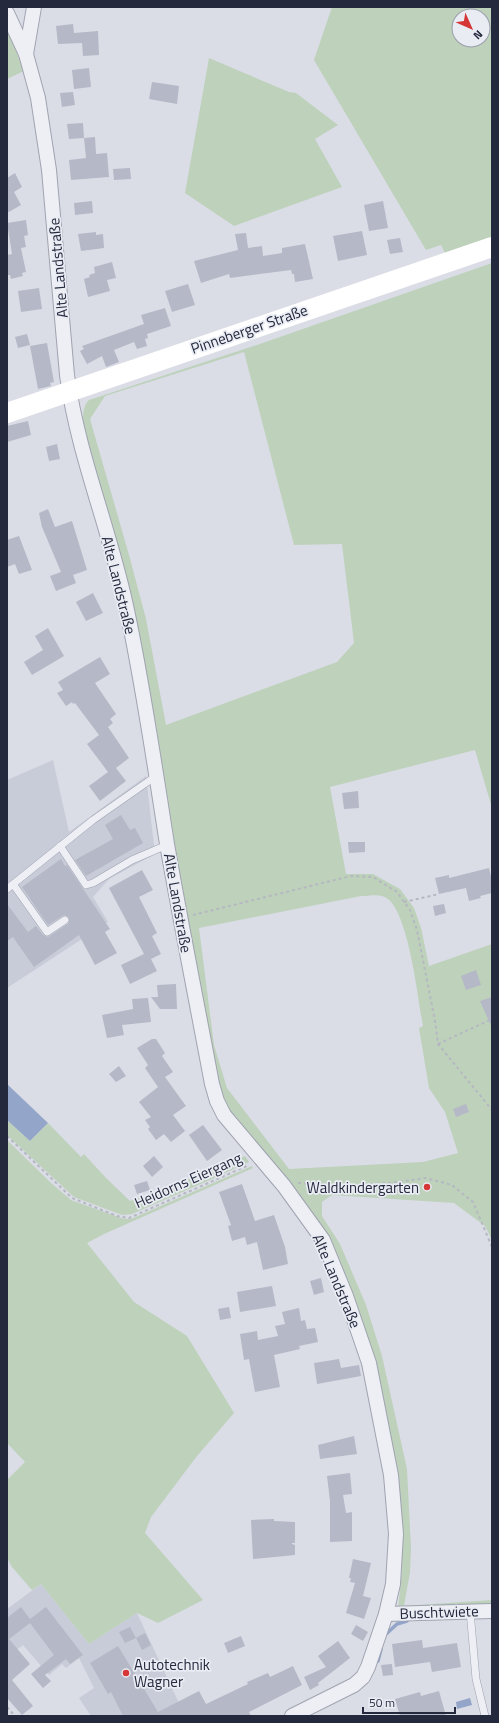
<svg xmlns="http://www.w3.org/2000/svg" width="499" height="1723" viewBox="0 0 499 1723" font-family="'Titillium Web',sans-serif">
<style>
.built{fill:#c8ccd8}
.green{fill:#bdd1bb;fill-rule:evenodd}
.water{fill:#93a5c9}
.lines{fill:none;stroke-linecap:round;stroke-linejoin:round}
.stream{stroke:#93a5c9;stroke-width:3.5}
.building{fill:#b5b8c6}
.lane-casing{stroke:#a0a3b0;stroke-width:8}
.street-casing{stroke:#a0a3b0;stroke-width:16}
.path{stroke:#b5b8c1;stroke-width:2;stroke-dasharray:3 3;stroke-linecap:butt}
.lane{stroke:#edeff4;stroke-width:7}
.street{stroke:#edeff4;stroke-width:14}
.secondary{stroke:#fff;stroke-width:20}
.poi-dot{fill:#d53636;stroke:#eaecf4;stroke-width:1.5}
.labels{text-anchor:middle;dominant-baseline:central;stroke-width:3.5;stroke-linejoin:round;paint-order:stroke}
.street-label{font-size:15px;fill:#24293d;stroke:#eaecf4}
.poi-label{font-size:15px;fill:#24293d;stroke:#eaecf4;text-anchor:end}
</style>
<rect width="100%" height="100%" fill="#dbdde6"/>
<g class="built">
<polygon points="53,760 69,832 146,776 155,854 109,879 93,897 108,922 7,988 7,780"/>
<polygon points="41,1584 89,1644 137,1613 185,1716 91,1716 79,1698 94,1688 79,1658 66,1668 62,1664 49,1675 23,1645 7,1657 7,1609"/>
</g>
<g class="green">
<path d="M 332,7 L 492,7 L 492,240 L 446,255 L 441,245 L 426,250 L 314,60 ZM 459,16 L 483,16 L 483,40 L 459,40 Z"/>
<polygon points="7,28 24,71 7,79"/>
<polygon points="209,58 289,92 296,93 338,125 315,139 342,187 234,226 185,193"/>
<path d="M 492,263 L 492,808 L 475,750 L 330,787 L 346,874 L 373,874 L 400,889 L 414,908 L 421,928 L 429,966 L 492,944 L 492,1240 L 485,1226 L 454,1203 L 332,1195 L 322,1202 L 322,1216 L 340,1244 L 366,1305 L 382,1356 L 407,1469 L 411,1548 L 410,1572 L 404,1606 L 492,1600 L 492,1606 L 398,1609 L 402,1571 L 402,1528 L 396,1469 L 322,1233 L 219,1098 L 187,927 L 156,725 L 125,576 L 84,431 C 83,421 81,408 89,400 L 257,345 ZM 244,352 L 294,545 L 342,544 L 354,643 L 337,662 L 166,725 L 146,619 L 129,555 L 90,419 L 105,396 ZM 361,896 C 370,896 381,893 388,899 C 409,916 418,999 423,1026 L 419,1028 L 429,1088 L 445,1112 L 458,1153 L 423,1162 L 289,1169 L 227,1088 L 214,1045 L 199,928 Z"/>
<polygon points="7,1120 30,1141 48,1123 81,1157 84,1154 106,1178 130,1201 161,1191 245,1156 249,1162 212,1179 132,1214 122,1215 74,1197 7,1135"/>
<polygon points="7,1140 51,1183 71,1200 124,1219 131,1219 252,1166 253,1168 104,1234 87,1243 134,1302 187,1336 234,1413 197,1456 151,1517 145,1533 203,1600 158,1623 137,1613 89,1644 41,1584 32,1590 12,1567 7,1558 7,1480 25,1462 7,1443"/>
</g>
<g class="water">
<polygon points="7,1084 48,1123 30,1141 7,1120"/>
<polygon points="470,1698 472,1705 457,1709 456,1702"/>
</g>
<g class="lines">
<g class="stream">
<polyline points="385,1635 397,1624 407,1621"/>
<polyline points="378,1661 381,1649"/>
</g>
</g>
<g class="building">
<polygon points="73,24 74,33 98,31 99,55 83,56 82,43 58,44 56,26"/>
<polygon points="89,68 91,87 74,89 72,70"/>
<polygon points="152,82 179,86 177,104 149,99"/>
<polygon points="73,92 75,105 62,107 60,93"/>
<polygon points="83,123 84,138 69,139 67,124"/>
<polygon points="95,137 96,154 107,153 109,177 71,180 69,160 86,158 84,138"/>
<polygon points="130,168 131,179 114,180 113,169"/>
<polygon points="15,173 22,187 14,192 21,205 7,213 7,178"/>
<polygon points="92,201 93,213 75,215 74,203"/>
<polygon points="383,201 388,228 369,231 364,205"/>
<polygon points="26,220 28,235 24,236 26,247 21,248 26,272 22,273 23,276 11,279 10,275 7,275 7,255 12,254 7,223"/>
<polygon points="362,231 367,255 338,261 333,236"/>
<polygon points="96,232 96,235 103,234 104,248 81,251 78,234"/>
<polygon points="246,233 248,248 262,246 263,256 282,253 282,248 305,244 313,279 295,282 294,274 292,274 291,270 230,278 229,274 201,283 194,261 238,250 235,234"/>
<polygon points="400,238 403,252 390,254 387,240"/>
<polygon points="112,262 116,278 107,280 110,291 88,297 84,279 90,277 89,275 95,273 94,267"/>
<polygon points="188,284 195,305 172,312 165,291"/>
<polygon points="39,288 42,309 21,312 18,291"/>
<polygon points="165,308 171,326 147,334 148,338 145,339 147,346 137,349 134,342 114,350 119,362 106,367 102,356 87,364 80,351 84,349 82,346 144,324 141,315"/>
<polygon points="27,334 30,345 18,348 15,337"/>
<polygon points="47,343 54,382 50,383 51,386 38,389 30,346"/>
<polygon points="28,421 31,435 7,442 7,426"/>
<polygon points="57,444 60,459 49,461 46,447"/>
<polygon points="48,509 55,527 72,521 87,570 73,575 76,583 56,591 50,576 61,572 42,527 39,513"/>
<polygon points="19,536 32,570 19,574 15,564 7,567 7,540"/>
<polygon points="93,593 103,613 86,621 76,602"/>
<polygon points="48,628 64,656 32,675 24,662 43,650 35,636"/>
<polygon points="100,657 110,674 95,683 116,714 110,719 113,723 108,727 129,758 116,768 126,781 100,801 89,786 108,772 87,744 99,735 75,703 73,704 72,702 66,706 57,693 63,690 58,682"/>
<polygon points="358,791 359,808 344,809 342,793"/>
<polygon points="121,815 130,830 135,828 143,843 86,876 75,860 113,839 105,825"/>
<polygon points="348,842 365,842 365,852 349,853"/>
<polygon points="61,859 65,866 67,865 110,929 105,932 117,953 95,965 79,935 34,967 13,937 7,941 7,904 28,932 36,926 43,935 48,937 69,923 69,917 64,915 48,925 22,887"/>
<polygon points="489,868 492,881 492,893 480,896 481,898 469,901 466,888 439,894 435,878 449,875 449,878"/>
<polygon points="142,870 153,890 139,897 157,933 152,936 161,954 151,959 157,971 130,984 121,965 144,954 109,888"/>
<polygon points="444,904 446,913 435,916 433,906"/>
<polygon points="476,970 481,985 466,990 461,976"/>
<polygon points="176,984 177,1009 160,1009 151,997 158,997 157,985"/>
<polygon points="492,997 492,1028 480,1001"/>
<polygon points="148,998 151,1022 122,1025 124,1035 107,1038 102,1015 133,1009 132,999"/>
<polygon points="152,1039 156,1039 165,1053 162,1056 173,1072 165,1077 186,1106 173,1115 185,1131 171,1142 164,1134 156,1140 148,1129 150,1127 145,1120 151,1117 139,1102 158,1087 145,1068 148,1065 137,1048"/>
<polygon points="119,1066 126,1076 116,1082 109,1074"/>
<polygon points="466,1104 469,1112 456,1117 453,1109"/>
<polygon points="203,1125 222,1150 207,1161 189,1135"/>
<polygon points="154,1156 163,1167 152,1177 143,1166"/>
<polygon points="147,1181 150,1190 137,1194 134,1185"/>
<polygon points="242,1184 255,1221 274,1215 285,1247 288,1264 263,1270 257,1242 247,1245 245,1237 232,1241 228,1226 231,1225 219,1192"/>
<polygon points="321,1278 324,1292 314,1295 310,1281"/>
<polygon points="272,1286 276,1306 240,1312 237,1292"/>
<polygon points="229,1307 231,1318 220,1320 218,1309"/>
<polygon points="299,1308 301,1321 305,1320 307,1329 315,1328 318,1342 299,1346 300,1349 274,1355 280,1387 255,1392 249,1359 244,1360 240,1334 257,1331 258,1340 278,1336 275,1326 285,1324 282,1312"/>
<polygon points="339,1359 341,1368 359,1365 361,1376 317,1384 314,1363"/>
<polygon points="354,1436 357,1454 320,1459 318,1445"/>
<polygon points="350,1473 352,1494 343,1495 346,1513 352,1512 352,1541 330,1542 330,1501 327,1476"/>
<polygon points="274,1519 274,1521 295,1522 295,1543 292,1543 292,1544 295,1545 295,1555 253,1559 251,1520"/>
<polygon points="353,1559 371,1563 363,1596 371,1598 364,1619 346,1613 355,1583 350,1582 351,1578 349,1578"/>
<polygon points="21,1607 30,1619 46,1607 83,1655 70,1664 66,1659 45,1675 51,1681 43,1688 31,1674 54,1655 30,1623 9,1639 30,1664 12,1680 33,1706 22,1715 7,1698 7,1618"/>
<polygon points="356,1625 368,1632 363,1641 351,1634"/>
<polygon points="130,1627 136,1638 125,1643 119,1632"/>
<polygon points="145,1633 151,1645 142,1650 136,1638"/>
<polygon points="241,1636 245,1646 228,1653 224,1643"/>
<polygon points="422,1640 423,1648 457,1643 461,1667 432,1672 430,1662 395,1667 392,1644"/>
<polygon points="338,1641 350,1658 318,1683 319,1685 310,1690 304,1677 326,1667 318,1656"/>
<polygon points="118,1646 158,1712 199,1691 206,1704 248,1684 247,1682 268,1673 270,1677 293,1666 302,1685 249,1712 251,1716 123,1716 111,1692 108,1694 90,1663"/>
<polygon points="392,1664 393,1675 383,1676 381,1665"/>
<polygon points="439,1691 446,1716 400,1716 395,1699 420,1692 421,1696"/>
</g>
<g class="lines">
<g class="lane-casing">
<g id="lane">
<polyline points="60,846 86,885 93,883 132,860 167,845"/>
<polyline points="13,884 47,932 65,920"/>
<polyline points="7,889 93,820 156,776"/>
<polyline points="470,1611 476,1679 485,1716"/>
</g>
</g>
<g class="street-casing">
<g id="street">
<path d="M 7,13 L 26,54 L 38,98 L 49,170 L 67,375 C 78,457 112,534 128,615 C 144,691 155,768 167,844 C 181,924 197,1004 212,1084 L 217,1101 L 224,1115 L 284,1186 L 323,1240 L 346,1296 L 369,1363 L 391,1475 L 396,1534 L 393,1584 L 386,1614 L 368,1667 L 363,1677 L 354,1685 L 292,1716"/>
<polyline points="26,54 34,7"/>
<polyline points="386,1614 492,1611"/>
</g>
</g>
<g class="path">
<polyline points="404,902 439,894"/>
<polyline points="193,915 351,876 373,877 397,892 410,910 417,930 435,1021 438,1044 492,1110"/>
<polyline points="438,1044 492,1019"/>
<polyline points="7,1136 72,1198 117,1216 129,1218 249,1165"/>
<polyline points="298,1183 356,1185 391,1183 426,1178 452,1185 473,1202 492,1247"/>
<polyline points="7,1707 15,1716"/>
</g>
<use href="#lane" class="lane"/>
<use href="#street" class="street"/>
<polyline class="secondary" points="7,413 492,247"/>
</g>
<g class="poi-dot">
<circle cx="427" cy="1187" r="4"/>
<circle cx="126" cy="1673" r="4"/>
</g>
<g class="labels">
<g class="street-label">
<text transform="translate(58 268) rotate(-95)">Alte Landstraße</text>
<text transform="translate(249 329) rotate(-19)">Pinneberger Straße</text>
<text transform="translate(119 585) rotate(76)">Alte Landstraße</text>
<text transform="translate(178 903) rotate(80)">Alte Landstraße</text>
<text transform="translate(188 1180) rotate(-24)">Heidorns Eiergang</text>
<text transform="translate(337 1281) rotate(67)">Alte Landstraße</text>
<text transform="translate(439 1612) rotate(-2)">Buschtwiete</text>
</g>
<g class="poi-label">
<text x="419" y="1187">Waldkindergarten</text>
<text x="134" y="1664" text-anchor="start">Autotechnik<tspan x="134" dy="17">Wagner</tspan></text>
</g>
</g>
<rect width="499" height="1723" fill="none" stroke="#24293d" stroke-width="16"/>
<g transform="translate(471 28) rotate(135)"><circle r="19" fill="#eaecf4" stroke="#9b9eab"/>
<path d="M0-3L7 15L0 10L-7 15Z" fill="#d53636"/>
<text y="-6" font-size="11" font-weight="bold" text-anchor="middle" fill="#24293d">N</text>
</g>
<path d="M363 1707v6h92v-6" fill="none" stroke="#24293d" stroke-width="2"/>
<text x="369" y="1707" font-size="12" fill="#24293d" stroke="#eaecf4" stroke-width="3" paint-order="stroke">50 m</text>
</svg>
